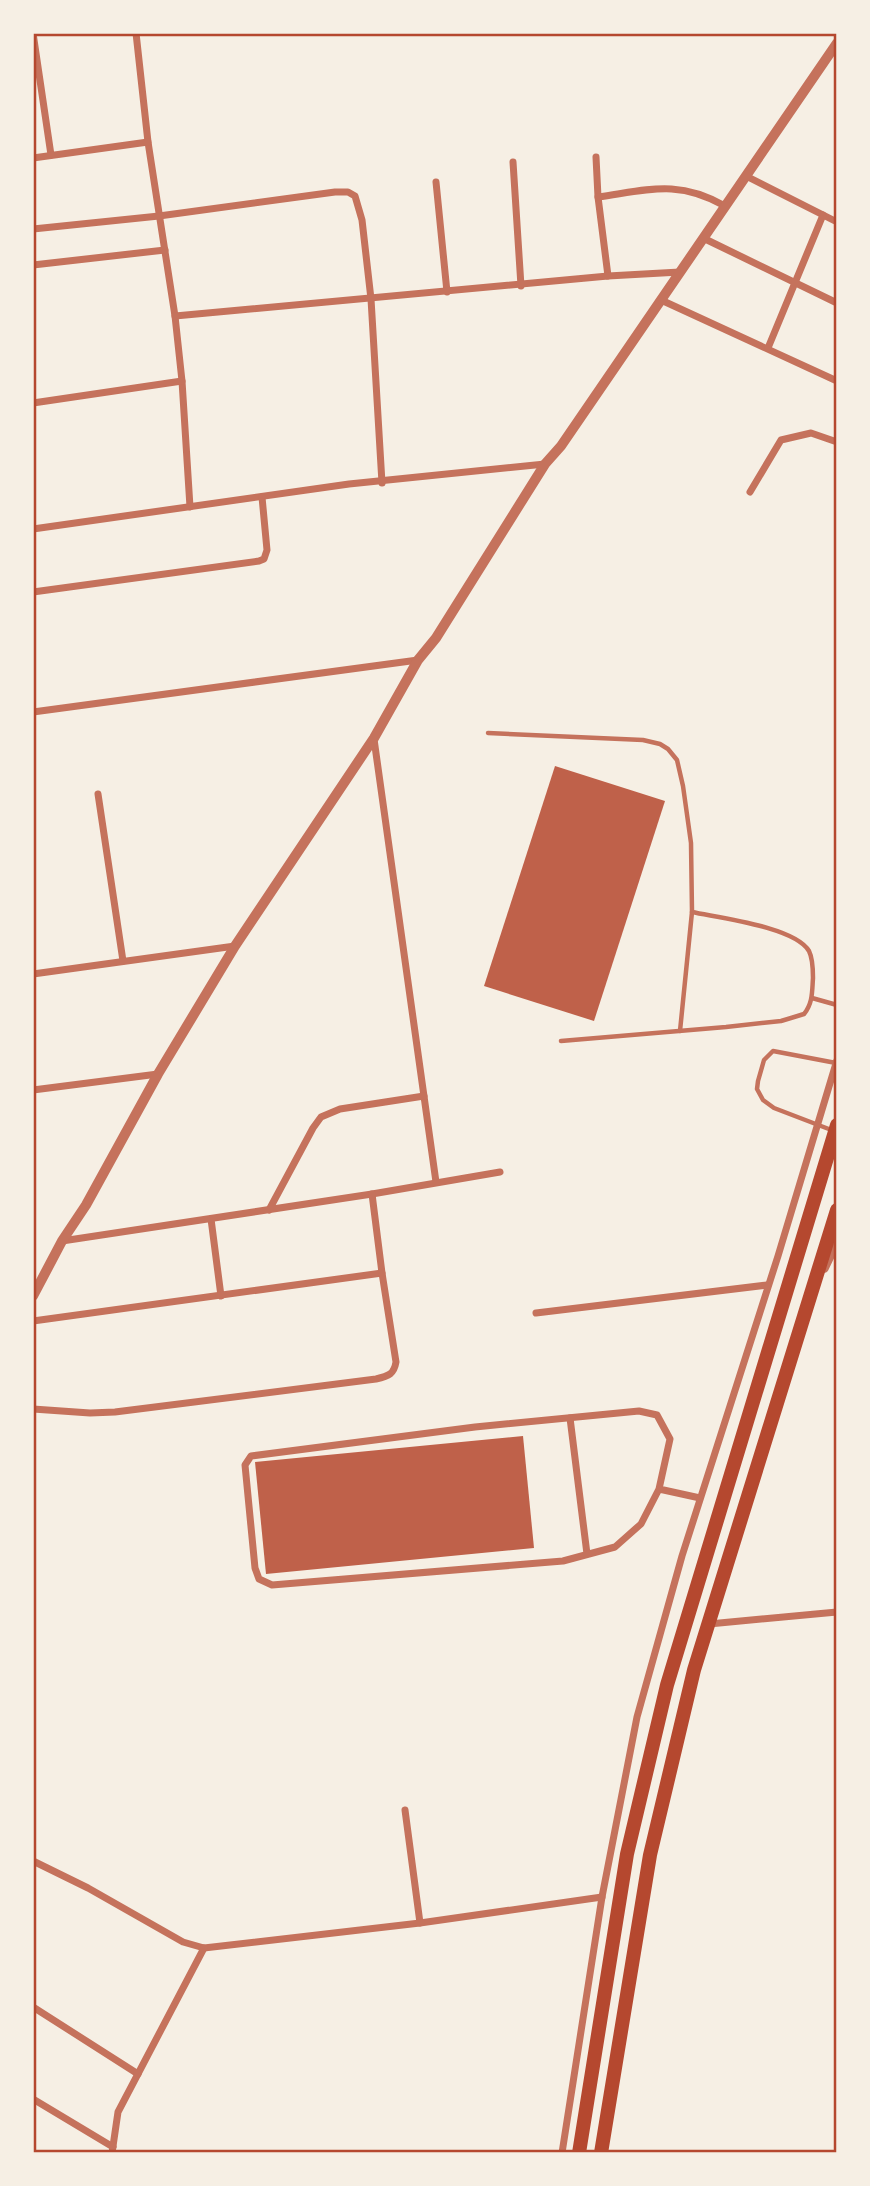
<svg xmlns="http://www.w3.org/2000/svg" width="870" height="2186" viewBox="0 0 870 2186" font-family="'Varela Round',sans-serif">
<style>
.building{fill:#bf614a}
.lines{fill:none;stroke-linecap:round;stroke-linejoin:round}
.service{stroke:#c5725c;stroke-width:4.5}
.minor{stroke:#c5725c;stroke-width:7}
.tertiary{stroke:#c5725c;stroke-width:10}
.trunk{stroke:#b5482f;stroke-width:14}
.neatline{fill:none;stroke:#b5482f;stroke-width:2.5}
</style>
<rect width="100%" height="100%" fill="#f6efe4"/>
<g class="building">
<polygon points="555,766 665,801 594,1021 484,986"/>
<polygon points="523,1436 534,1548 266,1574 255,1462"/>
</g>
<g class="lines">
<g class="service">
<polyline points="488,733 643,740 660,744 668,749 677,760 683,786 691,843 692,912 680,1031"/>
<polyline points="812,998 837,1005"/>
<path d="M 561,1041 L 726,1027 L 781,1021 L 804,1014 C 813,1003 812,991 813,978 C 813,969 813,959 809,951 C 795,927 720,918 692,912"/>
<polyline points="834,1131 774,1108 763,1100 757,1089 758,1081 764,1060 773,1051 836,1063"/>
</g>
<g class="minor">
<polyline points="33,33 51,155"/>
<polyline points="136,33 148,142 175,316 182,381 190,507"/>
<polyline points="596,157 598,197 608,276"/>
<polyline points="33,158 148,142"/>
<polyline points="513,162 521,286"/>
<polyline points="746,176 837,222"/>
<polyline points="436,182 447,292"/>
<path d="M 598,197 C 648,190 678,179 725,206"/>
<polyline points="33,229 159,216 335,192 348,192 355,196 362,220 371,299 382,483"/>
<polyline points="703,238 837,303"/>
<polyline points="33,265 165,250"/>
<polyline points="661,300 837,381"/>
<polyline points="175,316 608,276 680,272"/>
<polyline points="768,348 823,215"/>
<polyline points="33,403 182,381"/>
<polyline points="750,492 781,440 811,433 837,442"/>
<polyline points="33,529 349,484 545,464"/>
<polyline points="33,592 259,561 264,559 267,550 262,497"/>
<polyline points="33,712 418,660"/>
<polyline points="374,739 436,1182"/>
<polyline points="98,794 123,961"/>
<polyline points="33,974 235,946"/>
<polyline points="33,1090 158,1074"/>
<polyline points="269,1210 313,1128 321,1117 340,1109 424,1096"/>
<polyline points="211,1219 221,1296"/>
<polyline points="62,1241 372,1194 500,1172"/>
<polyline points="825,1269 837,1244"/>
<polyline points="536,1313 767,1285"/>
<polyline points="33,1321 382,1273 372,1194"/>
<path d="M 33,1409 L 90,1413 L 115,1412 L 376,1379 C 389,1376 394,1374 396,1362 L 382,1273"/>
<polyline points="570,1418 587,1554"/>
<polyline points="659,1489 670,1439 657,1415 639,1411 475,1427 251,1456 245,1465 255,1568 259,1579 272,1585 563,1561 615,1547 641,1524 659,1489 700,1498"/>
<polyline points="709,1624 837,1612"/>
<polyline points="405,1810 420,1923"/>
<polyline points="33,1861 88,1888 183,1942 204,1948 420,1923 602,1897"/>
<polyline points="33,2007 138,2074"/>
<polyline points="33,2099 113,2147"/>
<polyline points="112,2153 118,2112 204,1948"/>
<polyline points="562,2153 602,1897 637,1717 682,1556 778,1256 837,1060"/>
</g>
<polyline class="tertiary" points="33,1296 62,1241 86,1205 158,1074 235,946 374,738 418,660 436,638 545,464 561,446 837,43"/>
<g class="trunk">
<polyline points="579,2153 627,1854 667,1685 837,1125"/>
<polyline points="601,2153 650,1855 694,1670 837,1210"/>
</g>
</g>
<rect width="870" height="2186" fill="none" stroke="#f6efe4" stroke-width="70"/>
<rect x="35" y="35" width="800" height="2116" class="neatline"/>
</svg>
